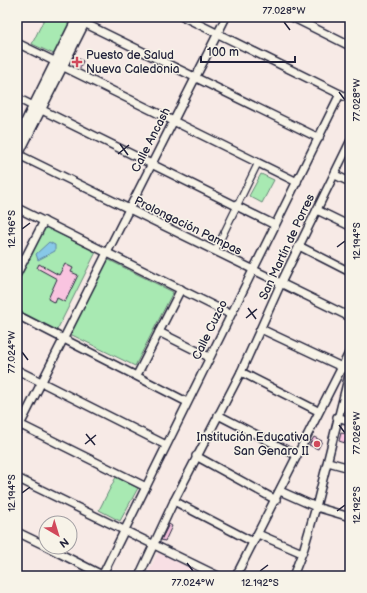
<svg xmlns="http://www.w3.org/2000/svg" width="367" height="593" viewBox="0 0 367 593" font-family="'Balsamiq Sans',sans-serif">
<style>
.built{fill:#f8dfe4}
.green{fill:#a8e9b2;stroke:#658676}
.water{fill:#87c8e8;stroke:#5f86a3}
.building{fill:#f9c4e0;stroke:#22223b}
.lines{fill:none;stroke-linecap:round;stroke-linejoin:round}
.pedestrian-casing{stroke:#22223b;stroke-width:8}
.minor-casing{stroke:#22223b;stroke-width:10}
.tertiary-casing{stroke:#22223b;stroke-width:12}
.pedestrian{stroke:#f7f3e8;stroke-width:5.5}
.minor{stroke:#f7f3e8;stroke-width:7}
.tertiary{stroke:#f7f3e8;stroke-width:9}
.ticks{fill:none;stroke:#22223b;stroke-width:1.5}
.poi-dot{fill:#d1495b;stroke:#f7f3e8;stroke-width:1.5}
.labels{text-anchor:middle;dominant-baseline:central;stroke-width:3;stroke-linejoin:round;paint-order:stroke}
.poi-label{font-size:12px;fill:#22223b;stroke:#f7f3e8;text-anchor:start}
.street-label{font-size:12px;fill:#22223b;stroke:#f7f3e8}
.neatline{fill:none;stroke:#22223b;stroke-width:1.5}
.ticks-label{font-size:10px;text-anchor:middle;fill:#22223b}
</style>
<rect width="100%" height="100%" fill="#f7eae6"/>
<filter id="ink" filterUnits="userSpaceOnUse"><feTurbulence type="fractalNoise" baseFrequency=".025" numOctaves="2"/><feDisplacementMap in="SourceGraphic" scale="8" xChannelSelector="R" yChannelSelector="G"/><feConvolveMatrix kernelMatrix="1 2 1 2 8 2 1 2 1" color-interpolation-filters="sRGB"/></filter>
<g filter="url(#ink)">
<polygon class="built" points="158,552 209,576 151,576 147,574"/>
<g class="green">
<polygon points="45,17 69,17 73,19 56,55 32,44"/>
<polygon points="261,174 274,180 262,203 249,196"/>
<polygon points="44,226 96,252 57,330 17,310 17,279"/>
<polygon points="107,259 173,292 135,366 70,334"/>
<polygon points="116,477 138,488 120,521 99,510"/>
</g>
<polygon class="water" points="49,242 55,245 55,251 38,260 36,254"/>
<g class="building">
<polygon points="74,56 83,61 80,68 71,63"/>
<polygon points="39,264 59,275 65,264 73,268 71,272 78,275 65,302 57,298 55,303 48,299 57,279 37,268"/>
<polygon points="341,433 347,434 345,443 339,441"/>
<polygon points="314,437 322,441 318,449 309,445"/>
<polygon points="169,524 172,526 165,541 161,540"/>
</g>
<g class="lines">
<g class="pedestrian-casing">
<polyline id="pedestrian" points="215,251 258,163"/>
</g>
<g class="minor-casing">
<g id="minor">
<polyline points="184,17 350,99"/>
<polyline points="292,17 350,46"/>
<polyline points="80,21 319,138"/>
<polyline points="17,43 56,62"/>
<polyline points="62,66 297,182"/>
<polyline points="17,98 33,106"/>
<polyline points="40,109 275,225"/>
<polyline points="17,154 350,317"/>
<polyline points="335,175 350,182"/>
<polyline points="17,208 230,314"/>
<polyline points="317,210 350,226"/>
<polyline points="299,246 350,272"/>
<polyline points="17,274 44,221"/>
<polyline points="17,315 187,402"/>
<polyline points="261,329 346,369"/>
<polyline points="159,332 209,357"/>
<polyline points="17,370 166,445"/>
<polyline points="241,372 318,411"/>
<polyline points="137,375 181,289"/>
<polyline points="218,415 296,455"/>
<polyline points="337,417 350,421"/>
<polyline points="17,423 146,487"/>
<polyline points="17,431 226,17"/>
<polyline points="196,456 276,500"/>
<polyline points="328,462 350,468"/>
<polyline points="17,478 218,576"/>
<polyline points="280,491 316,507 350,517"/>
<polyline points="174,501 253,542"/>
<polyline points="17,532 46,546"/>
<polyline points="258,534 302,553"/>
<polyline points="47,547 102,575"/>
<polyline points="102,576 340,94"/>
<polyline points="139,576 174,501 241,372 281,283 350,142"/>
<polyline points="236,576 350,351"/>
<polyline points="293,576 304,548 316,507 350,371"/>
</g>
</g>
<g class="tertiary-casing">
<g id="tertiary">
<polyline points="17,140 78,17"/>
<polyline points="17,156 87,17"/>
</g>
</g>
<use href="#pedestrian" class="pedestrian"/>
<use href="#minor" class="minor"/>
<use href="#tertiary" class="tertiary"/>
</g>
</g>
<path class="ticks" d="M 284,22 L 290,30M 339,92 L 345,100M 120,144 L 128,155M 118,154 L 129,145M 22,229 L 30,223M 337,247 L 345,241M 248,308 L 256,319M 246,318 L 257,309M 22,352 L 28,360M 339,425 L 345,433M 86,434 L 95,445M 85,444 L 96,435M 22,493 L 30,487M 337,511 L 345,505M 187,563 L 193,571M 260,571 L 268,565"/>
<g class="poi-dot">
<path d="M75 56h4v4h4v4h-4v4h-4v-4h-4v-4h4z"/>
<circle cx="317" cy="444" r="4"/>
</g>
<g class="labels">
<g class="poi-label">
<text x="86" y="55">Puesto de Salud<tspan x="86" dy="14">Nueva Caledonia</tspan></text>
<text x="309" y="437" text-anchor="end">Institución Educativa<tspan x="309" dy="14">San Genaro II</tspan></text>
</g>
<g class="street-label">
<text transform="translate(151 140) rotate(-63)">Calle Ancash</text>
<text transform="translate(188 226) rotate(26)">Prolongación Pampas</text>
<text transform="translate(287 247) rotate(-65)">San Martín de Porres</text>
<text transform="translate(210 330) rotate(-64)">Calle Cuzco</text>
</g>
</g>
<rect width="367" height="593" fill="none" stroke="#f7f3e8" stroke-width="44"/>
<g transform="translate(58 535) rotate(142)"><circle r="19" fill="#f7f3e8" stroke="#a29fa3"/>
<path d="M0-3L7 15L0 10L-7 15Z" fill="#d1495b"/>
<text y="-6" font-size="11" font-weight="bold" text-anchor="middle" fill="#22223b">N</text>
</g>
<path d="M201 56v6h94v-6" fill="none" stroke="#22223b" stroke-width="2"/>
<text x="207" y="56" font-size="12" fill="#22223b" stroke="#f7f3e8" stroke-width="3" paint-order="stroke">100 m</text>
<rect x="22" y="22" width="323" height="549" class="neatline"/>
<g class="ticks-label">
<text x="284" y="14">77.028°W</text>
<text transform="translate(356 100) rotate(-90)" y="4">77.028°W</text>
<text transform="translate(11 229) rotate(-90)" y="4">12.196°S</text>
<text transform="translate(356 241) rotate(-90)" y="4">12.194°S</text>
<text transform="translate(11 352) rotate(-90)" y="4">77.024°W</text>
<text transform="translate(356 433) rotate(-90)" y="4">77.026°W</text>
<text transform="translate(11 493) rotate(-90)" y="4">12.194°S</text>
<text transform="translate(356 505) rotate(-90)" y="4">12.192°S</text>
<text x="193" y="586">77.024°W</text>
<text x="260" y="586">12.192°S</text>
</g>
</svg>
